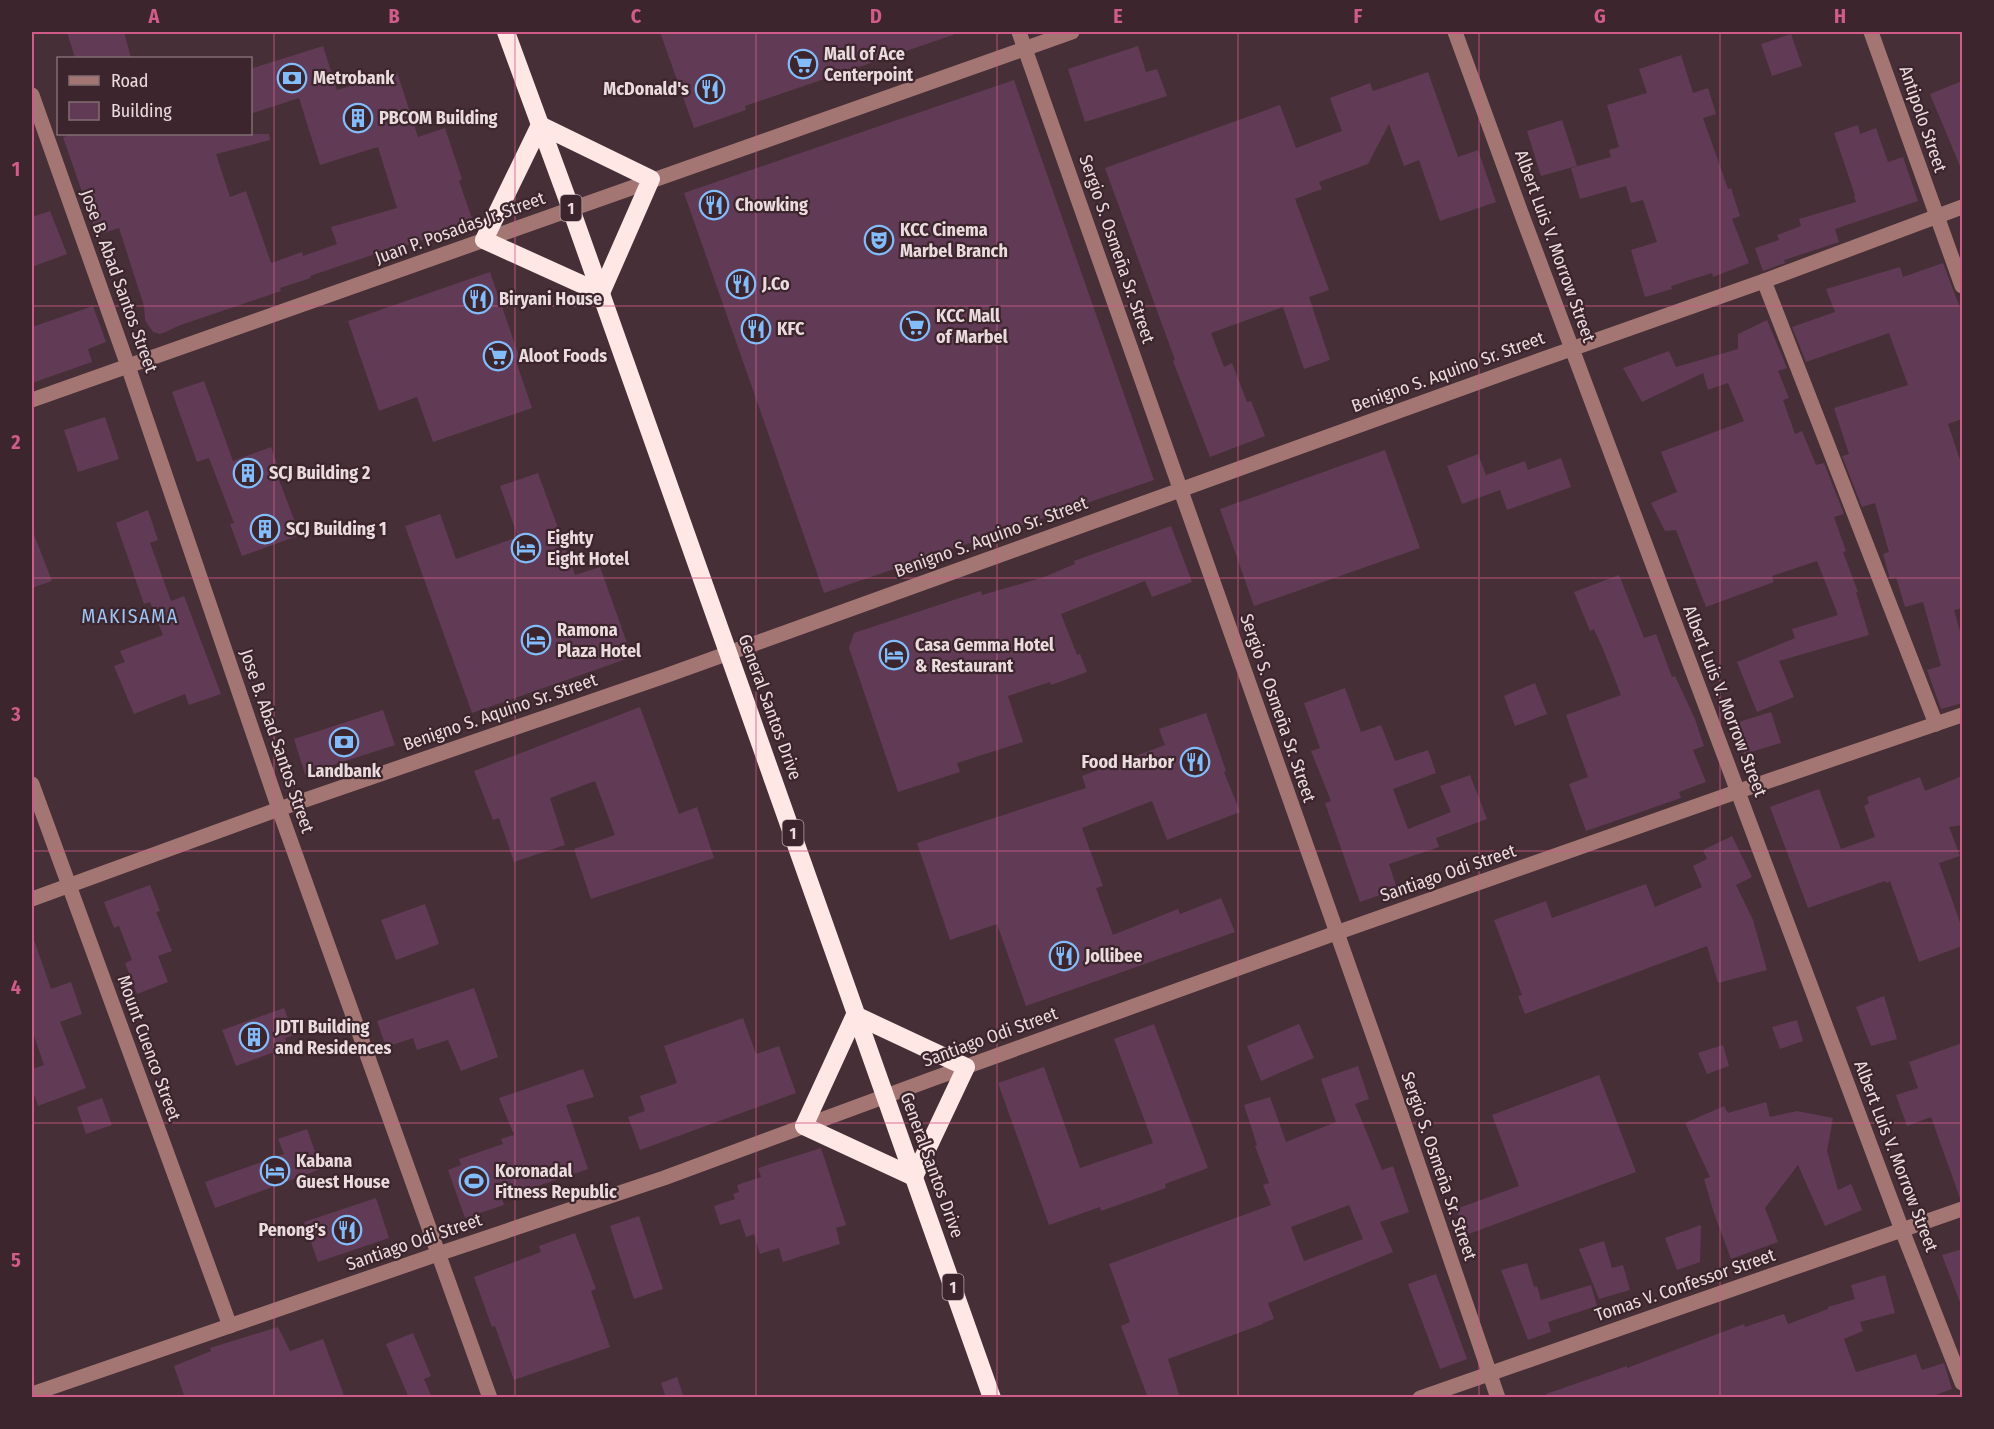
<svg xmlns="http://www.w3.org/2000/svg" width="1994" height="1429" viewBox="0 0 1994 1429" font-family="'Fira Sans Condensed',sans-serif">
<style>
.building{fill:#613b55;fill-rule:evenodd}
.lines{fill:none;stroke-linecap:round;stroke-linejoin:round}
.minor{stroke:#a37673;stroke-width:15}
.highway{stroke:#fee7e5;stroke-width:18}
.grid{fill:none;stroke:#d05c89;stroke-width:1.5;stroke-opacity:0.55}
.labels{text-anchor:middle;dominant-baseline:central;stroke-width:4.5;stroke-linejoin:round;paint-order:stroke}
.shield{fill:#3c252c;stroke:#b6a4a9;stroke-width:1.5}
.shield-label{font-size:16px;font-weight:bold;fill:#eadbde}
.poi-label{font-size:18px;font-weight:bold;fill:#eadbde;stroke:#3c252c;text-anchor:start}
.street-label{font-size:18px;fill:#eadbde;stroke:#3c252c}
.neighbourhood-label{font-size:20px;letter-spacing:1.5px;fill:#9cc5f4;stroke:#3c252c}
.neatline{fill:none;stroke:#d05c89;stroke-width:2}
.grid-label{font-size:20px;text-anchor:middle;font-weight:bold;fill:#d05c89}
</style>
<rect width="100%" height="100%" fill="#462f36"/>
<g class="building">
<polygon points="67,32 124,32 131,58 75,58"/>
<polygon points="660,32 953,32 953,35 745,106 746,110 694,128"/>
<polygon points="1791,34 1802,66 1772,76 1761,44"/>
<polygon points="323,46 337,90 397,72 418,137 445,128 462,179 459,181 474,224 375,255 375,254 310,276 311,278 280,288 281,291 178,326 166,332 160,334 153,332 145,320 144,306 119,228 97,235 63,137 74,134 269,134 270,140 216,154 230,197 246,191 271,263 302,252 303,256 337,244 331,227 397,208 378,147 320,165 299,98 250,114 250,69"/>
<polygon points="1138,46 1146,72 1157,69 1167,96 1085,122 1068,69"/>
<polygon points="1681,55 1693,93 1708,88 1716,114 1703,118 1728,189 1731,188 1740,216 1732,219 1749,263 1713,277 1712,273 1671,286 1672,289 1645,297 1631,250 1657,242 1643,200 1631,203 1626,186 1580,199 1571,168 1611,157 1609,150 1619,147 1607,105 1647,93 1639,69"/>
<polygon points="1428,72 1458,157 1478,150 1496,202 1440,221 1419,160 1404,166 1389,124 1368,164 1319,182 1322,189 1295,199 1329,290 1309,297 1330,360 1304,369 1283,307 1211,333 1224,367 1232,363 1247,402 1251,401 1265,436 1210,457 1173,361 1175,360 1105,168 1280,105 1296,148 1342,131 1330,98 1370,83 1373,91"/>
<polygon points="1014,80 1154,480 824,593 684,193"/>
<polygon points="1962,81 1962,171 1930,94"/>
<polygon points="1562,120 1577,166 1541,176 1527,131"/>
<polygon points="1858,125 1860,134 1876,128 1888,162 1903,157 1918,201 1835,229 1839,242 1784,260 1785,263 1763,271 1755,248 1779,240 1777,235 1801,226 1799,219 1856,202 1854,196 1855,195 1834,133"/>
<polygon points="50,211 67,254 32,267 32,217"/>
<polygon points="1943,263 1962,313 1962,419 1948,424 1962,466 1962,608 1954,610 1962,639 1962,703 1941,709 1927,670 1941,666 1923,602 1905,607 1896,577 1890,579 1883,554 1889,552 1875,503 1862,507 1842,456 1849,454 1834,408 1908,385 1889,333 1806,362 1792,327 1835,312 1826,289 1900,267 1903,277"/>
<polygon points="490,272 521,362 517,364 532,408 433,442 417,397 379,411 348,321"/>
<polygon points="93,306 106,342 88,349 92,362 32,383 32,327"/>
<polygon points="1767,320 1787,368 1778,371 1789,398 1783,400 1795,434 1802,431 1816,465 1824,463 1844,514 1834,517 1846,551 1843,552 1858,592 1856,592 1869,635 1779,661 1794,697 1757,712 1737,662 1795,638 1792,629 1838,615 1817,561 1772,576 1774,582 1706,607 1676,530 1665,531 1651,503 1677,492 1661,452 1744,421 1728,383 1708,390 1703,373 1642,402 1623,368 1669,351 1676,367 1738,349 1738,334"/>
<polygon points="204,381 233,461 271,447 282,479 279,480 300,535 242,556 230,524 234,523 209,458 197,462 172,392"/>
<polygon points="105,417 119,459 78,472 64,430"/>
<polygon points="1385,450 1420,548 1254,606 1220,509"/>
<polygon points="1478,454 1486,475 1525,461 1528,470 1561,458 1571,487 1507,510 1500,490 1462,504 1447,466"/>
<polygon points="538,473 575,575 600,567 632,657 472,713 405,526 440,514 456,559 518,537 500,486"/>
<polygon points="148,510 158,540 150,543 171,601 184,596 221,694 189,705 185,694 134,714 114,666 125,662 120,651 163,635 150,602 144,604 116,523"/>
<polygon points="1171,526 1192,582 1152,597 1145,581 1061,614 1077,655 1080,654 1087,672 1051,685 1050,682 1008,696 1023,742 957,763 960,772 898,792 849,648 854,633 981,591 982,595 1044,577 1075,564 1074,561"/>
<polygon points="32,532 33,532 52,581 32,588"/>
<polygon points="1619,575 1644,638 1656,634 1672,677 1675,676 1695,719 1704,746 1693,750 1706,782 1679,792 1681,798 1586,831 1569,784 1588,777 1566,715 1621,695 1603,649 1594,629 1590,631 1574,592"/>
<polygon points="1535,683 1547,714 1515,726 1504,696"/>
<polygon points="1345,688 1361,732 1381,725 1395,761 1428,750 1436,773 1393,789 1408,829 1451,812 1440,786 1470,775 1487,819 1436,838 1439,847 1389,864 1397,889 1360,902 1325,803 1331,801 1311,751 1320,748 1304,703"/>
<polygon points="640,707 679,814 697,807 714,858 591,899 574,849 615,835 595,781 550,798 565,845 514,862 499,818 493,820 474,771"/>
<polygon points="383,710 395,745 305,774 294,739"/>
<polygon points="1771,712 1781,743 1744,754 1735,723"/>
<polygon points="1206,713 1226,771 1224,772 1240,812 1167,840 1152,801 1082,828 1103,886 1096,888 1113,935 1178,909 1180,914 1221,898 1235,932 1026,1006 997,924 950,940 917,843 1086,788 1082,776 1165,745 1159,729"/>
<polygon points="1962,776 1962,825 1949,827 1960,856 1939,863 1962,928 1962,946 1919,962 1890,881 1886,883 1885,881 1808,908 1770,807 1819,789 1841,849 1875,837 1864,806 1869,803 1867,797 1920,777 1925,791"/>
<polygon points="1732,836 1752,877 1736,885 1753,920 1767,970 1718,983 1707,946 1525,1014 1518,996 1522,995 1494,920 1546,901 1552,918 1646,884 1655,907 1702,887 1693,866 1707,859 1703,850"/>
<polygon points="150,885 160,911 156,912 172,951 158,956 168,982 137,994 125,963 132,960 119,926 114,928 104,902"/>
<polygon points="425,904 439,944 396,960 381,920"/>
<polygon points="32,940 34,940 51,989 71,982 82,1014 60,1022 86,1088 38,1106 32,1088 32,1069 44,1065 32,1030"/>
<polygon points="474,988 498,1057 461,1071 448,1040 417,1050 413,1038 386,1047 377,1021"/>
<polygon points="1884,996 1897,1039 1871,1046 1856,1007"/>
<polygon points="284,1008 294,1035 285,1038 288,1047 236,1066 222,1030"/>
<polygon points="743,1018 756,1054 779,1046 796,1093 640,1150 628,1117 645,1111 640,1096 677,1083 664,1046"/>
<polygon points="1797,1020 1803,1041 1780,1049 1772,1027"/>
<polygon points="1154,1024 1208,1168 1165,1184 1166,1188 1101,1211 1100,1207 1049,1225 998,1083 1044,1067 1080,1168 1153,1143 1114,1039"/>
<polygon points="1299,1024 1314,1058 1261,1081 1247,1046"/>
<polygon points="1962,1043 1962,1197 1960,1198 1931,1117 1907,1126 1896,1095 1918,1088 1909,1062"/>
<polygon points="1723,1045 1729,1066 1707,1074 1698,1053"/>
<path d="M 1358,1066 L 1369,1099 L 1355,1104 L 1382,1170 L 1393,1166 L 1409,1212 L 1380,1222 L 1393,1252 L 1268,1303 L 1274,1319 L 1263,1323 L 1263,1324 L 1168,1359 L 1180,1398 L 1148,1398 L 1121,1326 L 1130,1322 L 1109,1264 L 1271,1205 L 1263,1185 L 1269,1183 L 1255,1146 L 1257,1145 L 1244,1105 L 1270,1097 L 1286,1142 L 1336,1122 L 1321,1079 ZM 1349,1205 L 1363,1239 L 1304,1261 L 1291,1227 Z"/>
<polygon points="583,1069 594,1097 566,1105 588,1169 502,1198 504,1205 465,1218 448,1170 461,1165 459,1159 503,1144 501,1139 514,1135 499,1098"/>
<polygon points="1599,1075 1636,1172 1466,1235 1456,1209 1519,1186 1492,1115"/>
<polygon points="102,1098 112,1125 86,1134 77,1107"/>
<polygon points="1766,1102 1770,1117 1797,1111 1833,1118 1827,1151 1838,1190 1851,1184 1862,1210 1825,1226 1798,1165 1765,1208 1778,1242 1731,1259 1714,1213 1704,1179 1710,1177 1685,1123 1724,1106 1728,1113"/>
<polygon points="307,1129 321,1169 215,1208 205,1182 284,1154 278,1139"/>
<polygon points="821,1148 846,1225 836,1228 840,1244 783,1262 779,1248 760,1254 754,1234 746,1237 740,1219 720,1225 714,1206 735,1199 733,1194 739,1192 737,1185 761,1177 758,1168"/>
<polygon points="376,1198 389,1238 318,1262 304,1222"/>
<polygon points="639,1216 663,1289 634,1299 610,1226"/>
<polygon points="1701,1225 1700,1262 1677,1270 1665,1238"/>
<polygon points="575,1233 596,1289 591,1291 610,1347 514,1380 495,1326 492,1327 474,1277 541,1252 539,1246"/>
<polygon points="1604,1241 1612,1268 1623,1265 1630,1290 1599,1299 1579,1249"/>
<polygon points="1962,1249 1962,1304 1961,1305 1942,1255"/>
<polygon points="1527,1263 1534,1287 1537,1286 1541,1300 1591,1285 1597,1306 1548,1322 1551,1332 1528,1340 1501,1270"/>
<polygon points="1436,1274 1467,1359 1440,1369 1408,1284"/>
<polygon points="1885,1275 1895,1313 1860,1322 1863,1331 1844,1339 1856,1372 1916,1354 1922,1370 1944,1363 1952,1389 1927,1398 1546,1398 1546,1394 1627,1366 1627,1368 1744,1324 1745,1327 1784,1314 1788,1324 1828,1309 1828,1307 1855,1299 1851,1285"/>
<polygon points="278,1327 290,1351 323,1339 345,1398 185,1398 174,1366 211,1351 210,1348"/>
<polygon points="413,1333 431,1376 424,1379 432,1398 409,1398 386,1344"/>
<polygon points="677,1377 684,1398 666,1398 661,1383"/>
</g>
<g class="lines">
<g class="minor">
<polyline points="1019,32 1402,1117 1498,1398"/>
<polyline points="1455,32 1520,210 1902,1230 1962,1383"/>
<polyline points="1871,32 1962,286"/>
<polyline points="32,95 128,366 279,809 490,1398"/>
<polyline points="1764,281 1936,724"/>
<polyline points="32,400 1072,32"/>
<polyline points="32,784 230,1326"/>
<polyline points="32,899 279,809 665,676 1543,359 1764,281 1962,207"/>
<polyline points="32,1394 438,1254 664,1178 932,1079 1336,933 1739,791 1962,715"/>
<polyline points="1420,1398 1962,1209"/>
</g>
<g class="highway">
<polyline points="506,32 571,209 992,1398"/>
<polyline points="540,125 484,240 601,293"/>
<polyline points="540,125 651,179 601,293"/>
<polyline points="855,1015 804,1126 914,1177"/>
<polyline points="855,1015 966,1067 914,1177"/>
</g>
</g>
<path class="grid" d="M 274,32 L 274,1398M 515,32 L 515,1398M 756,32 L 756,1398M 997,32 L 997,1398M 1238,32 L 1238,1398M 1479,32 L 1479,1398M 1720,32 L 1720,1398M 32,306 L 1962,306M 32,578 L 1962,578M 32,851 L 1962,851M 32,1123 L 1962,1123"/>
<defs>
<g id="supermarket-ring" transform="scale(1.5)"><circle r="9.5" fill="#3c252c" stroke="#83bcfb" stroke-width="1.5"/><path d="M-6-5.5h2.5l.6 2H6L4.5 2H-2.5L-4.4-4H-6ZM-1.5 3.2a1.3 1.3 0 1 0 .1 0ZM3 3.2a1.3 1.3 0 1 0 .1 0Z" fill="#83bcfb"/></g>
<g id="bank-ring" transform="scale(1.5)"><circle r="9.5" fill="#3c252c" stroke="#83bcfb" stroke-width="1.5"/><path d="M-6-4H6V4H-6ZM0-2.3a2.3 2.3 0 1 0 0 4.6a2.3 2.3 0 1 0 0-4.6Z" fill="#83bcfb"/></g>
<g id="restaurant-ring" transform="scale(1.5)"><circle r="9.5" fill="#3c252c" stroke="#83bcfb" stroke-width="1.5"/><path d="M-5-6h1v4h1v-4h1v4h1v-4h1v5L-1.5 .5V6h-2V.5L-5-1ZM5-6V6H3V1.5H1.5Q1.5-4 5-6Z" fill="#83bcfb"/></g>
<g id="building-ring" transform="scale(1.5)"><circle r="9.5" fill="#3c252c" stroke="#83bcfb" stroke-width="1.5"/><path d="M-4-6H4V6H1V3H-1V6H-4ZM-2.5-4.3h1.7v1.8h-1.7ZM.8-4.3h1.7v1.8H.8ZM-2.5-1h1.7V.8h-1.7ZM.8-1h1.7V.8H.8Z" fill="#83bcfb"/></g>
<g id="theatre-ring" transform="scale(1.5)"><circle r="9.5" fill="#3c252c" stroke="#83bcfb" stroke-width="1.5"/><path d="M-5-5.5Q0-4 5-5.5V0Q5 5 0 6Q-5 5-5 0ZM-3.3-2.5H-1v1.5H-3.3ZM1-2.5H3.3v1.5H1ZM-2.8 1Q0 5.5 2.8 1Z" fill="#83bcfb"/></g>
<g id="hotel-ring" transform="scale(1.5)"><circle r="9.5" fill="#3c252c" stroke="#83bcfb" stroke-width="1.5"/><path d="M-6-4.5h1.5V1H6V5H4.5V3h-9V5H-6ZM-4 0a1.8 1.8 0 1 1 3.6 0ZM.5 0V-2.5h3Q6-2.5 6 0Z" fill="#83bcfb"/></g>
<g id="stadium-ring" transform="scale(1.5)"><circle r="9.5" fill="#3c252c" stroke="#83bcfb" stroke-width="1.5"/><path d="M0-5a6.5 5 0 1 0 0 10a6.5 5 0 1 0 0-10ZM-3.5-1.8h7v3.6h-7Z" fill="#83bcfb"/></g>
</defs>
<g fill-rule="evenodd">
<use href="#supermarket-ring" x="803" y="64"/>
<use href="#bank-ring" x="292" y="78"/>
<use href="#restaurant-ring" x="710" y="89"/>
<use href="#building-ring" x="358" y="118"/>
<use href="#restaurant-ring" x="714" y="205"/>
<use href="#theatre-ring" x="879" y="240"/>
<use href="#restaurant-ring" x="741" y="284"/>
<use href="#restaurant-ring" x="478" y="299"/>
<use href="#supermarket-ring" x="915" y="326"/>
<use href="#restaurant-ring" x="756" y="329"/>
<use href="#supermarket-ring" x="498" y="356"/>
<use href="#building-ring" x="248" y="473"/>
<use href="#building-ring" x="265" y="529"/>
<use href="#hotel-ring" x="526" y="548"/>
<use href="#hotel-ring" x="536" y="640"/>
<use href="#hotel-ring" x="894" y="655"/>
<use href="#bank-ring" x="344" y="742"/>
<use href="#restaurant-ring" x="1195" y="762"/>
<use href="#restaurant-ring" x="1064" y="956"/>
<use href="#building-ring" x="254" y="1037"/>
<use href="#hotel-ring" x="275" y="1171"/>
<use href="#stadium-ring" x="474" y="1181"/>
<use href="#restaurant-ring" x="347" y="1230"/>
</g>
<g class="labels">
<g class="shield">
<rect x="560.5" y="195" width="21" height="26" rx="4.5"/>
<rect x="782.5" y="820" width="21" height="26" rx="4.5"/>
<rect x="942.5" y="1274" width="21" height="26" rx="4.5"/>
</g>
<g class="shield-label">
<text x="571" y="208">1</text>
<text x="793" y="833">1</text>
<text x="953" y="1287">1</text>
</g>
<g class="poi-label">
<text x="824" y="54">Mall of Ace<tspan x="824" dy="21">Centerpoint</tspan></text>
<text x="313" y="78">Metrobank</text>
<text x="689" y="89" text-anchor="end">McDonald's</text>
<text x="379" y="118">PBCOM Building</text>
<text x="735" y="205">Chowking</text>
<text x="900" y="230">KCC Cinema<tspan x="900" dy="21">Marbel Branch</tspan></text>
<text x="762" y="284">J.Co</text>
<text x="499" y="299">Biryani House</text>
<text x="936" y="316">KCC Mall<tspan x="936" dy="21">of Marbel</tspan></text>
<text x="777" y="329">KFC</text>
<text x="519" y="356">Aloot Foods</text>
<text x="269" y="473">SCJ Building 2</text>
<text x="286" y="529">SCJ Building 1</text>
<text x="547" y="538">Eighty<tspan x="547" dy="21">Eight Hotel</tspan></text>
<text x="557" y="630">Ramona<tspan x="557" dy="21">Plaza Hotel</tspan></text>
<text x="915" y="645">Casa Gemma Hotel<tspan x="915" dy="21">&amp; Restaurant</tspan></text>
<text x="1174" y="762" text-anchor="end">Food Harbor</text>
<text x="344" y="771" text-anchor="middle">Landbank</text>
<text x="1085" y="956">Jollibee</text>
<text x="275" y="1027">JDTI Building<tspan x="275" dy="21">and Residences</tspan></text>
<text x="296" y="1161">Kabana<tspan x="296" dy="21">Guest House</tspan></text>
<text x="495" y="1171">Koronadal<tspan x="495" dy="21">Fitness Republic</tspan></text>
<text x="326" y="1230" text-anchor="end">Penong's</text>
</g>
<g class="street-label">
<text transform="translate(1923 119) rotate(71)">Antipolo Street</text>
<text transform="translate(460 228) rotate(-20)">Juan P. Posadas Jr. Street</text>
<text transform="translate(1555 246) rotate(70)">Albert Luis V. Morrow Street</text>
<text transform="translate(1117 249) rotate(71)">Sergio S. Osmeña Sr. Street</text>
<text transform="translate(119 281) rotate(70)">Jose B. Abad Santos Street</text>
<text transform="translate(1448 372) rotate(-20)">Benigno S. Aquino Sr. Street</text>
<text transform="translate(991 537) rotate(-20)">Benigno S. Aquino Sr. Street</text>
<text transform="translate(1725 701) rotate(69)">Albert Luis V. Morrow Street</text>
<text transform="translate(770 707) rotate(70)">General Santos Drive</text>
<text transform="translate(1278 708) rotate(71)">Sergio S. Osmeña Sr. Street</text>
<text transform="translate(500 712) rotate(-19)">Benigno S. Aquino Sr. Street</text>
<text transform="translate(277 741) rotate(71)">Jose B. Abad Santos Street</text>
<text transform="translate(1448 873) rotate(-19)">Santiago Odi Street</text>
<text transform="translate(990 1037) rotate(-20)">Santiago Odi Street</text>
<text transform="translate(149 1048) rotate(70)">Mount Cuenco Street</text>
<text transform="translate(1896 1156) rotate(69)">Albert Luis V. Morrow Street</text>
<text transform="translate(932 1165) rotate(70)">General Santos Drive</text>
<text transform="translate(1439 1166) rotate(71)">Sergio S. Osmeña Sr. Street</text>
<text transform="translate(414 1242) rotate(-19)">Santiago Odi Street</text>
<text transform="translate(1685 1285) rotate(-19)">Tomas V. Confessor Street</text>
</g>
<g class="neighbourhood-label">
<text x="130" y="616">MAKISAMA</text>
</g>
</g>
<rect width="1994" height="1429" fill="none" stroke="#3c252c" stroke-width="66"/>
<rect x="57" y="57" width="195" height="78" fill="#3c252c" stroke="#826e73" stroke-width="1.5"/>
<rect x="69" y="76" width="30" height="9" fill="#a37673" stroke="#826e73" stroke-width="1.5"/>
<text x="111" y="87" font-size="18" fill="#eadbde">Road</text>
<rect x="69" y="102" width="30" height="18" fill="#613b55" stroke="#826e73" stroke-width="1.5"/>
<text x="111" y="117" font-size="18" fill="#eadbde">Building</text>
<rect x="33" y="33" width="1928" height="1363" class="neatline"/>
<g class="grid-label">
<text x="154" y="23">A</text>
<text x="394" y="23">B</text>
<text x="636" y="23">C</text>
<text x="876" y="23">D</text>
<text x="1118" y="23">E</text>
<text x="1358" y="23">F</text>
<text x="1600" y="23">G</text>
<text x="1840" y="23">H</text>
<text x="16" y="176">1</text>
<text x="16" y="449">2</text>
<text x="16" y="721">3</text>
<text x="16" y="994">4</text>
<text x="16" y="1267">5</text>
</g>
</svg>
